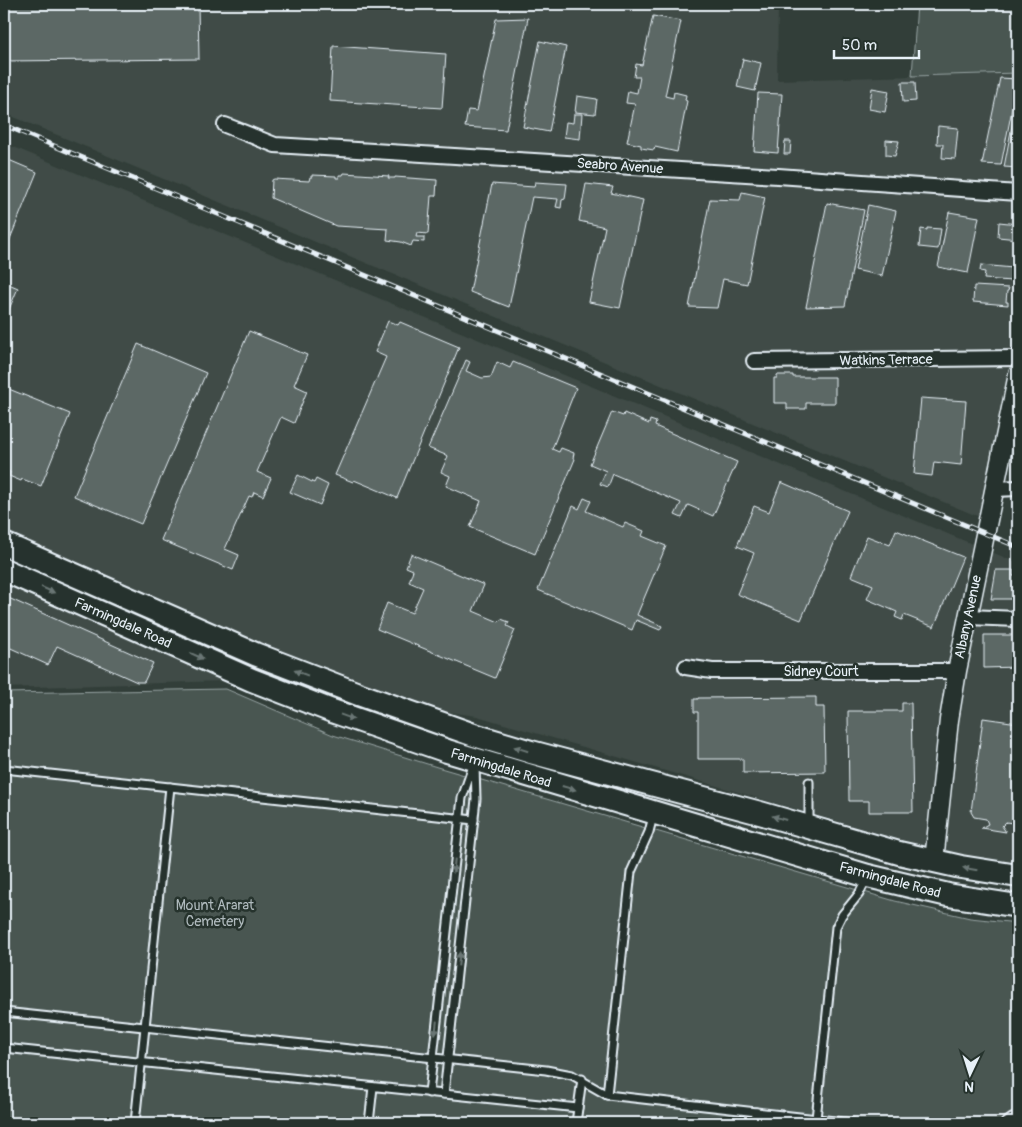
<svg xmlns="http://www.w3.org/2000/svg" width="1022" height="1127" viewBox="0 0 1022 1127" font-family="Pangolin,sans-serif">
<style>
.built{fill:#3f4b46}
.green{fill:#495651;stroke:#98a4a4}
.building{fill:#5c6865;stroke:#e8f1f8}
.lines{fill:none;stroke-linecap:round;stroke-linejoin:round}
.service-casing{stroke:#e8f1f8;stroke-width:11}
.minor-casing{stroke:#e8f1f8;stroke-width:18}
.tertiary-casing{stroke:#e8f1f8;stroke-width:21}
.primary-casing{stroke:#e8f1f8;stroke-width:26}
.service{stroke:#26332d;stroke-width:7}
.minor{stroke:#26332d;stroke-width:14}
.tertiary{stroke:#26332d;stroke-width:18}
.primary{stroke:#26332d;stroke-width:22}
.rail-casing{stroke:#e8f1f8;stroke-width:5}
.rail{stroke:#26332d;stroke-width:3;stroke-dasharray:9;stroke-linecap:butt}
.oneway{fill:#6a7674}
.labels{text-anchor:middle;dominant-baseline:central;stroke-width:5;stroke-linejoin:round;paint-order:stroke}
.street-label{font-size:14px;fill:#e8f1f8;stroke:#26332d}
.park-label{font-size:14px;fill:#b0bbbe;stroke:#26332d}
</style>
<rect width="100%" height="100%" fill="#323e39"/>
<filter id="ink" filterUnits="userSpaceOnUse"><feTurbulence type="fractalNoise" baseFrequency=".02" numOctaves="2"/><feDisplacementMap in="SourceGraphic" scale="10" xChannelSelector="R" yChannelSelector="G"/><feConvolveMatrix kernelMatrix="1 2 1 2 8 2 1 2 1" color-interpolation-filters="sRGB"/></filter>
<g filter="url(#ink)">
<g class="built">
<polygon points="4,4 582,4 583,10 778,6 777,80 1018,73 1018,420 994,523 4,113"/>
<polygon points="4,143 1018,563 1018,865 950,854 477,716 225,681 4,688"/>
</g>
<g class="green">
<polygon points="917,4 1018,4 1018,73 912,76"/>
<polygon points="226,689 333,735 437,767 895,901 970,918 1018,923 1018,1123 4,1123 4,693"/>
</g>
<g class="building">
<polygon points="4,4 198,4 199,59 4,61"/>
<polygon points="341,4 469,4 469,6 341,9"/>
<polygon points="653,16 681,21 665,96 673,98 674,92 686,95 685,100 687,101 677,152 655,147 654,150 641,148 641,145 627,142 635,104 626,103 628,91 637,93 640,77 634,77 636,64 642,65"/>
<polygon points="528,18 506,130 465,127 468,110 477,111 496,19"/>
<polygon points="540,41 566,47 549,132 523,127"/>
<polygon points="333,46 446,54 442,108 330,101"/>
<polygon points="743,59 761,63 755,91 737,87"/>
<polygon points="1000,78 1018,79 1001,165 982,164"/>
<polygon points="902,82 915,82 916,101 903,102"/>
<polygon points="872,88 889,91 885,112 869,109"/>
<polygon points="758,93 782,94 778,153 754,151"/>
<polygon points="577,96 597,99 595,114 575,112"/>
<polygon points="574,114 582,114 580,139 564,137 566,122 573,123"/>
<polygon points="1013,120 1018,121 1018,168 1004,167"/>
<polygon points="938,126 958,128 955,159 942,158 943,144 937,144"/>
<polygon points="886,140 899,141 895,156 886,155"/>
<polygon points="785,141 791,141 790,154 784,154"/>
<polygon points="4,158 37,172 8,244 4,242"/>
<polygon points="344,173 389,176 388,178 395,178 395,177 437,180 436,196 431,196 428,234 417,233 416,237 424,237 424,242 413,241 411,246 401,242 387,240 388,229 336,226 271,198 272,180 274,179 309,181 310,177 312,177 312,175 336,176 336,178 339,178 339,175 343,175"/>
<polygon points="535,182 567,184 565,199 562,200 561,208 556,207 558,199 532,197 509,307 470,292 492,184 534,187"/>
<polygon points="586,184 613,187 611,193 643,200 620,308 589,302 605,227 579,221"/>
<polygon points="742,192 765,197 747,284 723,279 717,308 689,307 710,199 740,200"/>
<polygon points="827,203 864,210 845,306 806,307"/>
<polygon points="868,205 896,211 882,276 855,270"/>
<polygon points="949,212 979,217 968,273 938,267"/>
<polygon points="999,222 1018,224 1018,239 998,237"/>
<polygon points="927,228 941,229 938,249 919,247 921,229 927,230"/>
<polygon points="981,265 1013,268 1012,281 984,279 985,272 980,271"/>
<polygon points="4,282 18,288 4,321"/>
<polygon points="974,286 1009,288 1008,291 1007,291 1006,302 1008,302 1008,305 973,302"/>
<polygon points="388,321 398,325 400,322 459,347 397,498 354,480 353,482 335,475 386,357 375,352"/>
<polygon points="249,331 307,355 294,385 307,391 294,423 281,417 257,472 271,478 263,496 254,492 252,497 249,496 225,549 239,555 233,570 161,540"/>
<polygon points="138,344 206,373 141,524 74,496"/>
<polygon points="466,360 470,362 466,371 482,378 491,377 497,362 510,368 513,362 576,388 552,449 559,452 561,448 574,453 573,458 575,459 535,554 470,527 481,501 446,486 450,476 441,472 448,456 428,448"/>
<polygon points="777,375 793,375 793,377 835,377 835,403 806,403 806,409 787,409 787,403 774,403 774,378 777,378"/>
<polygon points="4,387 70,414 41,486 22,479 21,481 9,476 10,472 4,470"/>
<polygon points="921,398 966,401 961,465 934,462 932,476 914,474"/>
<polygon points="612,412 623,416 624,413 649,424 650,420 656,422 655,426 737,462 713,516 688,505 682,518 675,515 681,503 613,474 608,487 600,484 606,471 590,464"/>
<polygon points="298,475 314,483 316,479 328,485 320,505 290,492"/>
<polygon points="781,482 848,511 801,620 737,594 754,553 737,546 754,506 769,512"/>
<polygon points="584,498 591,501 586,511 623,527 625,523 644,531 642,536 666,546 637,615 662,626 660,630 636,620 632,630 538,590 573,506 579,509"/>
<polygon points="896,530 963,557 934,627 904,615 902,620 895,617 897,612 867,599 873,585 851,576 867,536 890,545"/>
<polygon points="411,554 484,585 473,611 499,622 501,619 509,622 507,626 515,630 495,678 377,629 387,603 412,613 423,588 409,582 413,570 406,567"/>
<polygon points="996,570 1013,570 1013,576 1018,576 1018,599 991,599"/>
<polygon points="4,596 153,663 144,682 137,682 57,646 48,665 4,645"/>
<polygon points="984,635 1018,635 1018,667 984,668"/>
<polygon points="816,697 816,707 824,707 825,772 743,773 743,759 698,759 698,712 694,712 694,699 698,699 698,698"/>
<polygon points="902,703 911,703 913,812 869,812 869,801 849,801 848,711 902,711"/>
<polygon points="983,718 1018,723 1018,824 1006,822 1002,826 1006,832 981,828 988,824 986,819 974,817 971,812"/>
</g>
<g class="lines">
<g class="service-casing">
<g id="service">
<polyline points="4,769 474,820"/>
<polyline points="809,782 809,824"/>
<polyline points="4,1012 546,1070 572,1075 607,1095 853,1123"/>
<polyline points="4,1048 578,1108"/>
<polyline points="429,1093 462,798 474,763"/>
<polyline points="444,1094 476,799 475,766"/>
<polyline points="607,1095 631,872 649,832 653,816"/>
<polyline points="816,1119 836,927 842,915 859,894 867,878"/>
<polyline points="135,1123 170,787"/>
<polyline points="369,1123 373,1087"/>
<polyline points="576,1123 582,1079"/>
<polyline points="755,1123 756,1112"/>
<polyline points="1005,1123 1012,1118 1018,1116"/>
</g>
</g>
<g class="minor-casing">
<g id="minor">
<polyline points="225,125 275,145 778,176 1018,193"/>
<polyline points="754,361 1018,358"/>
<polyline points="995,489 1018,488"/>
<polyline points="968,617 1018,619"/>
<polyline points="686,667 712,671 957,671"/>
</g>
</g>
<g class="tertiary-casing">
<polyline id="tertiary" points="934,861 949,720 957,671 1018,374"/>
</g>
<g class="primary-casing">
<g id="primary">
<polyline points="4,544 255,654 361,695 474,735 531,752 760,813 899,853 961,867 1018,876"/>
<polyline points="4,570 252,680 332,711 447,751 868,876 948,895 1018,906"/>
</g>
</g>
<use href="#service" class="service"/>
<use href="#minor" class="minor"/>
<use href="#tertiary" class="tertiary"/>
<use href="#primary" class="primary"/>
<g class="rail-casing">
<polyline id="rail" points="4,125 1018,547"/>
</g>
<use href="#rail" class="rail"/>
</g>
<defs><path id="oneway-solid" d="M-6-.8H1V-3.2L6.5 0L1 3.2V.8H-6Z" transform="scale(1.25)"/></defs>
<g class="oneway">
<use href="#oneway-solid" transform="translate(48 590) rotate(24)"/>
<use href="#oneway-solid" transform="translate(197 656) rotate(24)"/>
<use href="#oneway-solid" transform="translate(301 673) rotate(-159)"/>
<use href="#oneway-solid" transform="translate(347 717) rotate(20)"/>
<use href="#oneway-solid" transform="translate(521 749) rotate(-163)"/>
<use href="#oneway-solid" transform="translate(569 788) rotate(16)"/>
<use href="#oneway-solid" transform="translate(779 818) rotate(-164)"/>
<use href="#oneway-solid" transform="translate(454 866) rotate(96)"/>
<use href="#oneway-solid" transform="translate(970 869) rotate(-170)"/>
<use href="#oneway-solid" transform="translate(459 959) rotate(-84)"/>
<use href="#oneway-solid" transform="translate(436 1028) rotate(96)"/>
</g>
</g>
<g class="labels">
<g class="street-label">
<text transform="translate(620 166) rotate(4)">Seabro Avenue</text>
<text transform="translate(886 360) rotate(-1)">Watkins Terrace</text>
<text transform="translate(968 617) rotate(-78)">Albany Avenue</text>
<text transform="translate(123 623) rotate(24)">Farmingdale Road</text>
<text x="821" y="671">Sidney Court</text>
<text transform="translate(501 768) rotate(17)">Farmingdale Road</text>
<text transform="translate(890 880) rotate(15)">Farmingdale Road</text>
</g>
<g class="park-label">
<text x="215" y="905">Mount Ararat<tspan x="215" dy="16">Cemetery</tspan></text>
</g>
</g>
<rect width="1022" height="1127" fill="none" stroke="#26332d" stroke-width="20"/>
<rect x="10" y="10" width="1002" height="1107" fill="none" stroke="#e8f1f8" stroke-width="2" filter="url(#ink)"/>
<g transform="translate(970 1074) rotate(184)" stroke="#26332d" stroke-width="4" paint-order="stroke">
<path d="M0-4L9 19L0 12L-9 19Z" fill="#e8f1f8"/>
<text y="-8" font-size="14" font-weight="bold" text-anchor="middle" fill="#e8f1f8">N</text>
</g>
<path d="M834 50v8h85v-8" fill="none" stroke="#e8f1f8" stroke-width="2.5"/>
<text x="842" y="50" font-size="15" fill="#e8f1f8" stroke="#26332d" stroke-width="4" paint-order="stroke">50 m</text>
</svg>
